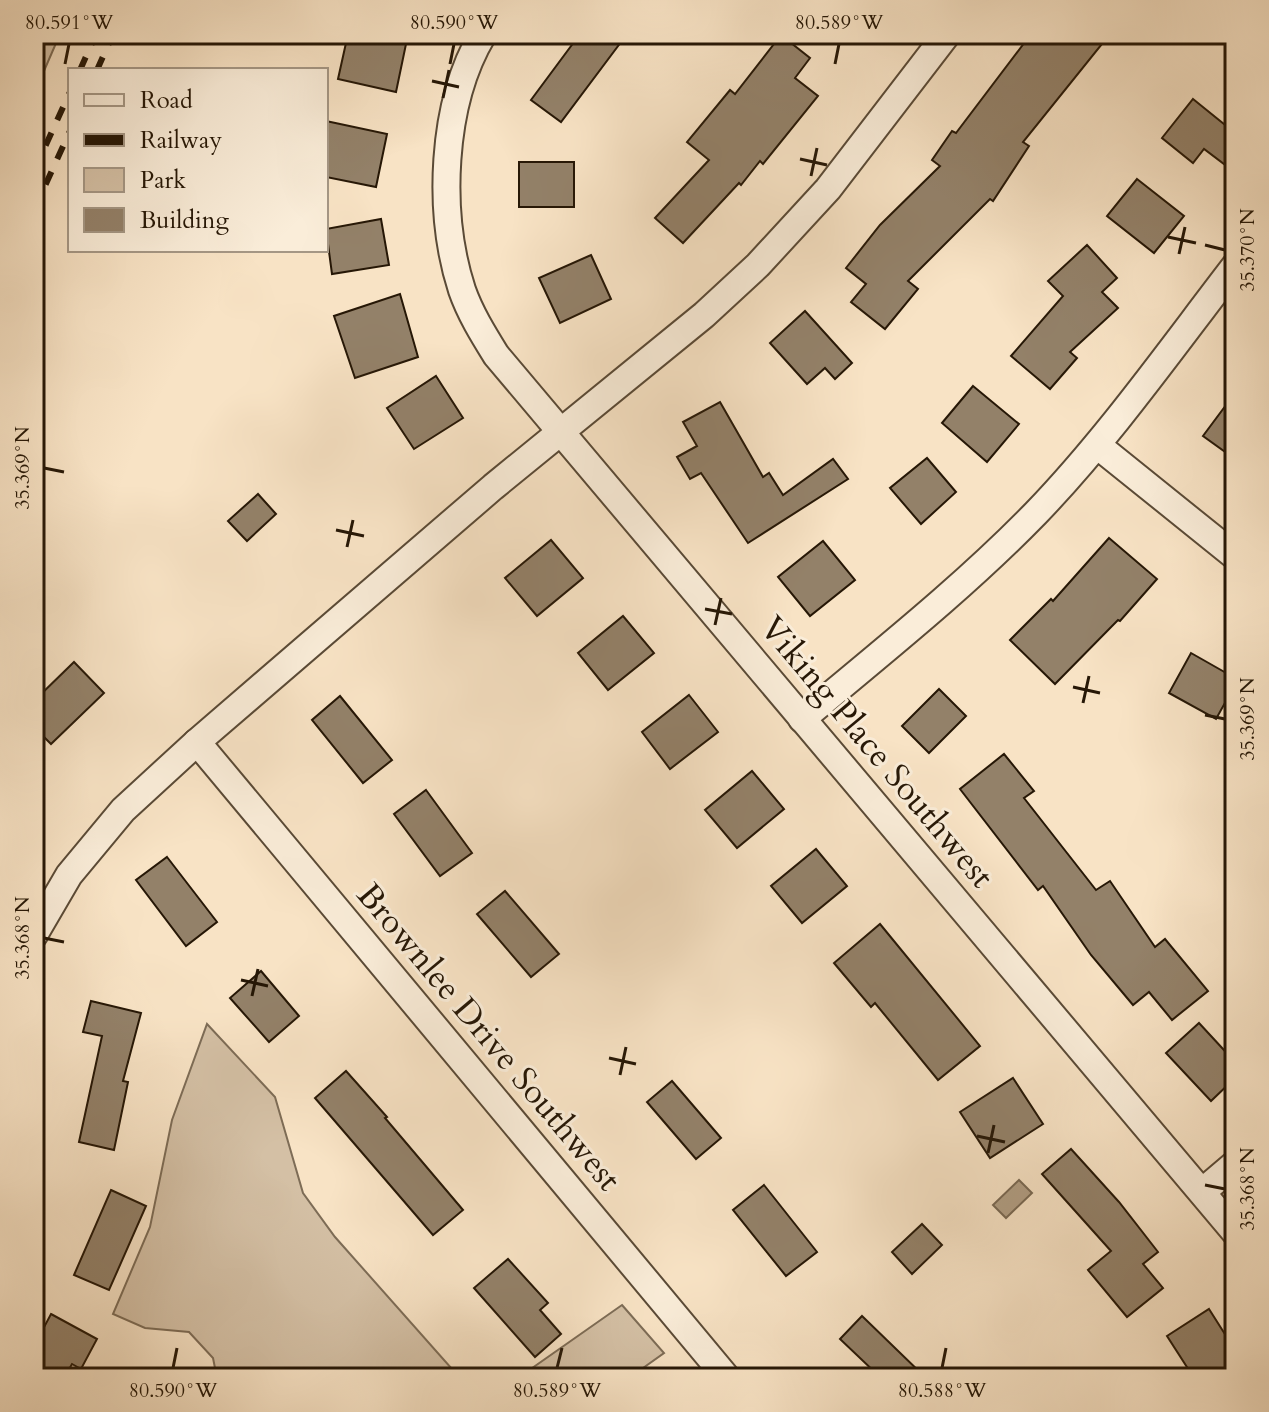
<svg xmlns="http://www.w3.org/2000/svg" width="1269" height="1412" viewBox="0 0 1269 1412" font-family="Cardo,serif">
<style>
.green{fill:#d4c0a5;stroke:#7d6c56;stroke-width:2}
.water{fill:#b19e84;stroke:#796852;stroke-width:2}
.building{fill:#938169;stroke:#261706;stroke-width:2}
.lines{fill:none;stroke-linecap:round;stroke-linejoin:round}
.street-casing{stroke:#5a4a36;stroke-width:30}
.street{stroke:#faedd9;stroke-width:26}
.rail{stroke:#261706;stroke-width:6;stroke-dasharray:14 14;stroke-linecap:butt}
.ticks{fill:none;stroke:#261706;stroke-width:3}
.labels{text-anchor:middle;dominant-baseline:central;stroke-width:6;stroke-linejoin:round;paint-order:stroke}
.street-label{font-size:34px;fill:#261706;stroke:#faedd9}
.neatline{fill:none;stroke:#261706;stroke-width:3}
.ticks-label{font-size:20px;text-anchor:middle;fill:#261706}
</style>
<rect width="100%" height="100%" fill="#f8e3c5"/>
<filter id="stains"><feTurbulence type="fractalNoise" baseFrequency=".0025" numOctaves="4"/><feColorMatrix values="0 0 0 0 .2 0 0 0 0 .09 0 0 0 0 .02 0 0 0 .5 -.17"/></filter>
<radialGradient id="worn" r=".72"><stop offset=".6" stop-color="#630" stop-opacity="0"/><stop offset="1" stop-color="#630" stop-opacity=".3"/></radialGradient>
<g class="green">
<polygon points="34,34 60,34 34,94"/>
<polygon points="207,1024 275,1097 303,1193 335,1237 460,1378 217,1378 213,1358 189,1332 145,1328 113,1314 150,1227 172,1120"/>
<polygon points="622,1305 664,1353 629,1378 518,1378"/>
</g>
<polygon class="water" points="1019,1180 1032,1193 1006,1218 993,1205"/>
<g class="building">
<polygon points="348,34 406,44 396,92 338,79"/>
<polygon points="580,34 627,34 561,122 531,100"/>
<polygon points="1031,34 1110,34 1023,142 1029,146 993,201 990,199 908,281 918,289 885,329 851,302 866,284 846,268 880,225 940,166 932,160 952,131 956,133"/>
<polygon points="781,35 810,58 795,78 818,96 763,164 760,161 741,185 739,183 683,243 655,218 709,160 687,142 730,90 735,94"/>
<polygon points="1193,99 1235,133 1235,150 1224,164 1204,149 1193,163 1162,138"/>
<polygon points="326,121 387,134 376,187 326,177"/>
<rect x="519" y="162" width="55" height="45"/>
<polygon points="1137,179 1184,216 1154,253 1107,216"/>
<polygon points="381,219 389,265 332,274 326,229"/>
<polygon points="1087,245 1117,278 1102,292 1118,308 1070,352 1077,358 1050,389 1011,356 1063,296 1048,281"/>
<polygon points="591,255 611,299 560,323 539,278"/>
<polygon points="400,294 418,357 355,378 334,316"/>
<polygon points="805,311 852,363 835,379 825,368 807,384 770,343"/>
<polygon points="436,376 463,418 414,449 387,408"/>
<polygon points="973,386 1019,424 987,462 942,423"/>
<polygon points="1235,393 1235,459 1203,436"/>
<polygon points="720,402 763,477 769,473 783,495 833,459 848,479 748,543 701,473 690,479 677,457 697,446 683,422"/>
<polygon points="927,458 956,492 921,524 890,488"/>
<polygon points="258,494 276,514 247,541 228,521"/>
<polygon points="1109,538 1157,579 1120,621 1118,620 1055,684 1010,640 1051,599 1053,601"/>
<polygon points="551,540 583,578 537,616 505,578"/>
<polygon points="823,541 855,580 810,616 778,577"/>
<polygon points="623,616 654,653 608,690 578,653"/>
<polygon points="1191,653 1235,678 1235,685 1216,719 1169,693"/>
<polygon points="74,662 104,693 51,744 34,727 34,701"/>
<polygon points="939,689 966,716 929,753 902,726"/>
<polygon points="689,695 718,732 670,769 642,732"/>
<polygon points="340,696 392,760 363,783 312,720"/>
<polygon points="1004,754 1034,791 1024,798 1096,890 1110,881 1155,947 1165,939 1208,991 1172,1020 1149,992 1133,1005 1091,955 1043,886 1038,890 960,789"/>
<polygon points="752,771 784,809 737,848 705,810"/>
<polygon points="426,790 472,853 440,876 394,814"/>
<polygon points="816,849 847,886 802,923 771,886"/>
<polygon points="167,857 217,922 186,946 136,880"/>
<polygon points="505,891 559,954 531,977 477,914"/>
<polygon points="880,924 980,1046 938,1080 875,1003 871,1007 834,963"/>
<polygon points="261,971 299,1016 269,1042 230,998"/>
<polygon points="91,1001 141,1013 123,1081 128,1082 114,1150 79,1142 102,1036 83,1032"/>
<polygon points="1199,1023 1235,1062 1235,1078 1211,1101 1166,1053"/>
<polygon points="346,1071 387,1117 385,1118 463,1210 433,1235 315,1098"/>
<polygon points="1013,1078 1043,1124 990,1158 960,1112"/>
<polygon points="672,1081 721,1138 696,1159 647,1102"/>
<polygon points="1071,1149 1119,1202 1158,1252 1143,1264 1163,1288 1127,1317 1088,1270 1111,1251 1042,1174"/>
<polygon points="764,1185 817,1252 786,1276 733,1210"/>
<polygon points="111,1190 146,1206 109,1290 74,1275"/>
<polygon points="922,1224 942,1245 912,1274 892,1252"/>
<polygon points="508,1259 548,1303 540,1310 561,1334 535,1357 474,1288"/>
<polygon points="1209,1309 1235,1350 1235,1363 1211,1378 1194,1378 1167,1336"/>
<polygon points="51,1314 97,1339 81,1369 72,1364 64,1378 34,1378 34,1346"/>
<polygon points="862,1316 926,1378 881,1378 840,1339"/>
</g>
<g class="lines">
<g class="street-casing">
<g id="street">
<path d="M 483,34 C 441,104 437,213 462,290 C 470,313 483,334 496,355 L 1235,1232"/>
<polyline points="1097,445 1235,556"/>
<path d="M 802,719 C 882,652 964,587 1036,513 C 1109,437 1171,349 1235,266"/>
<polyline points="197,742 727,1378"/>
<polyline points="34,935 69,875 123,810 197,742 493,487 704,315 758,265 828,189 947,34"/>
<polyline points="1202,1192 1235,1164"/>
</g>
</g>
<use href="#street" class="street"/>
<g class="rail">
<polyline points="80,70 96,34"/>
<polyline points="97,70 113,34"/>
<polyline points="34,171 70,92"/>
<polyline points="34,210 70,131"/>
</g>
</g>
<path class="ticks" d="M 65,64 L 69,44M 450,64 L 454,44M 835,64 L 839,44M 432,81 L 459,87M 443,98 L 449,70M 800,159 L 827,165M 811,176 L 817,148M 1168,237 L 1196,243M 1205,245 L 1225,250M 1179,254 L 1185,227M 44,468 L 64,472M 336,530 L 364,536M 347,547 L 353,520M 705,609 L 732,614M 715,625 L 721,598M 1073,687 L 1100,693M 1083,703 L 1089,676M 1205,715 L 1225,719M 44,938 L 64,942M 241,980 L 268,986M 252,996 L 258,969M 609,1058 L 636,1064M 620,1075 L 626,1047M 977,1136 L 1005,1142M 988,1153 L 994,1125M 1205,1185 L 1225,1189M 173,1368 L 177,1348M 557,1368 L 562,1348M 942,1368 L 946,1348"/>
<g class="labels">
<g class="street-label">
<text transform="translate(877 752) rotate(50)">Viking Place Southwest</text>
<text transform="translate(489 1037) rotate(50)">Brownlee Drive Southwest</text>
</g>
</g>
<rect width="1269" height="1412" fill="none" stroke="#f8e3c5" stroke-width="88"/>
<rect x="68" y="68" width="260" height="184" fill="#faedd9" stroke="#a59785" stroke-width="2"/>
<rect x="84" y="94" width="40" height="12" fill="#faedd9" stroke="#a59785" stroke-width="2"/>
<text x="140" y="108" font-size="24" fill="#261706">Road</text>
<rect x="84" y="134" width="40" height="12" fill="#261706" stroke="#a59785" stroke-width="2"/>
<text x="140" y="148" font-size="24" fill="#261706">Railway</text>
<rect x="84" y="168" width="40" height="24" fill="#d4c0a5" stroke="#a59785" stroke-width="2"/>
<text x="140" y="188" font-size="24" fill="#261706">Park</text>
<rect x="84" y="208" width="40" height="24" fill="#938169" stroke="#a59785" stroke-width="2"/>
<text x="140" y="228" font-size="24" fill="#261706">Building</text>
<rect x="44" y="44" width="1181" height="1324" class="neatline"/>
<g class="ticks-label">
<text x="69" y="29">80.591°W</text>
<text x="454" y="29">80.590°W</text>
<text x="839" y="29">80.589°W</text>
<text transform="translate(1247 250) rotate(-90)" y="7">35.370°N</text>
<text transform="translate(22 468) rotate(-90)" y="7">35.369°N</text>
<text transform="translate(1247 719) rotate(-90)" y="7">35.369°N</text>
<text transform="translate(22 938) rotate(-90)" y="7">35.368°N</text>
<text transform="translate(1247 1189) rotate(-90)" y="7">35.368°N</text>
<text x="173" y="1397">80.590°W</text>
<text x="557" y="1397">80.589°W</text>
<text x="942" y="1397">80.588°W</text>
</g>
<rect width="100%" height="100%" filter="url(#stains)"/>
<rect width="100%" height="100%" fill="url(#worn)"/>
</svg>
